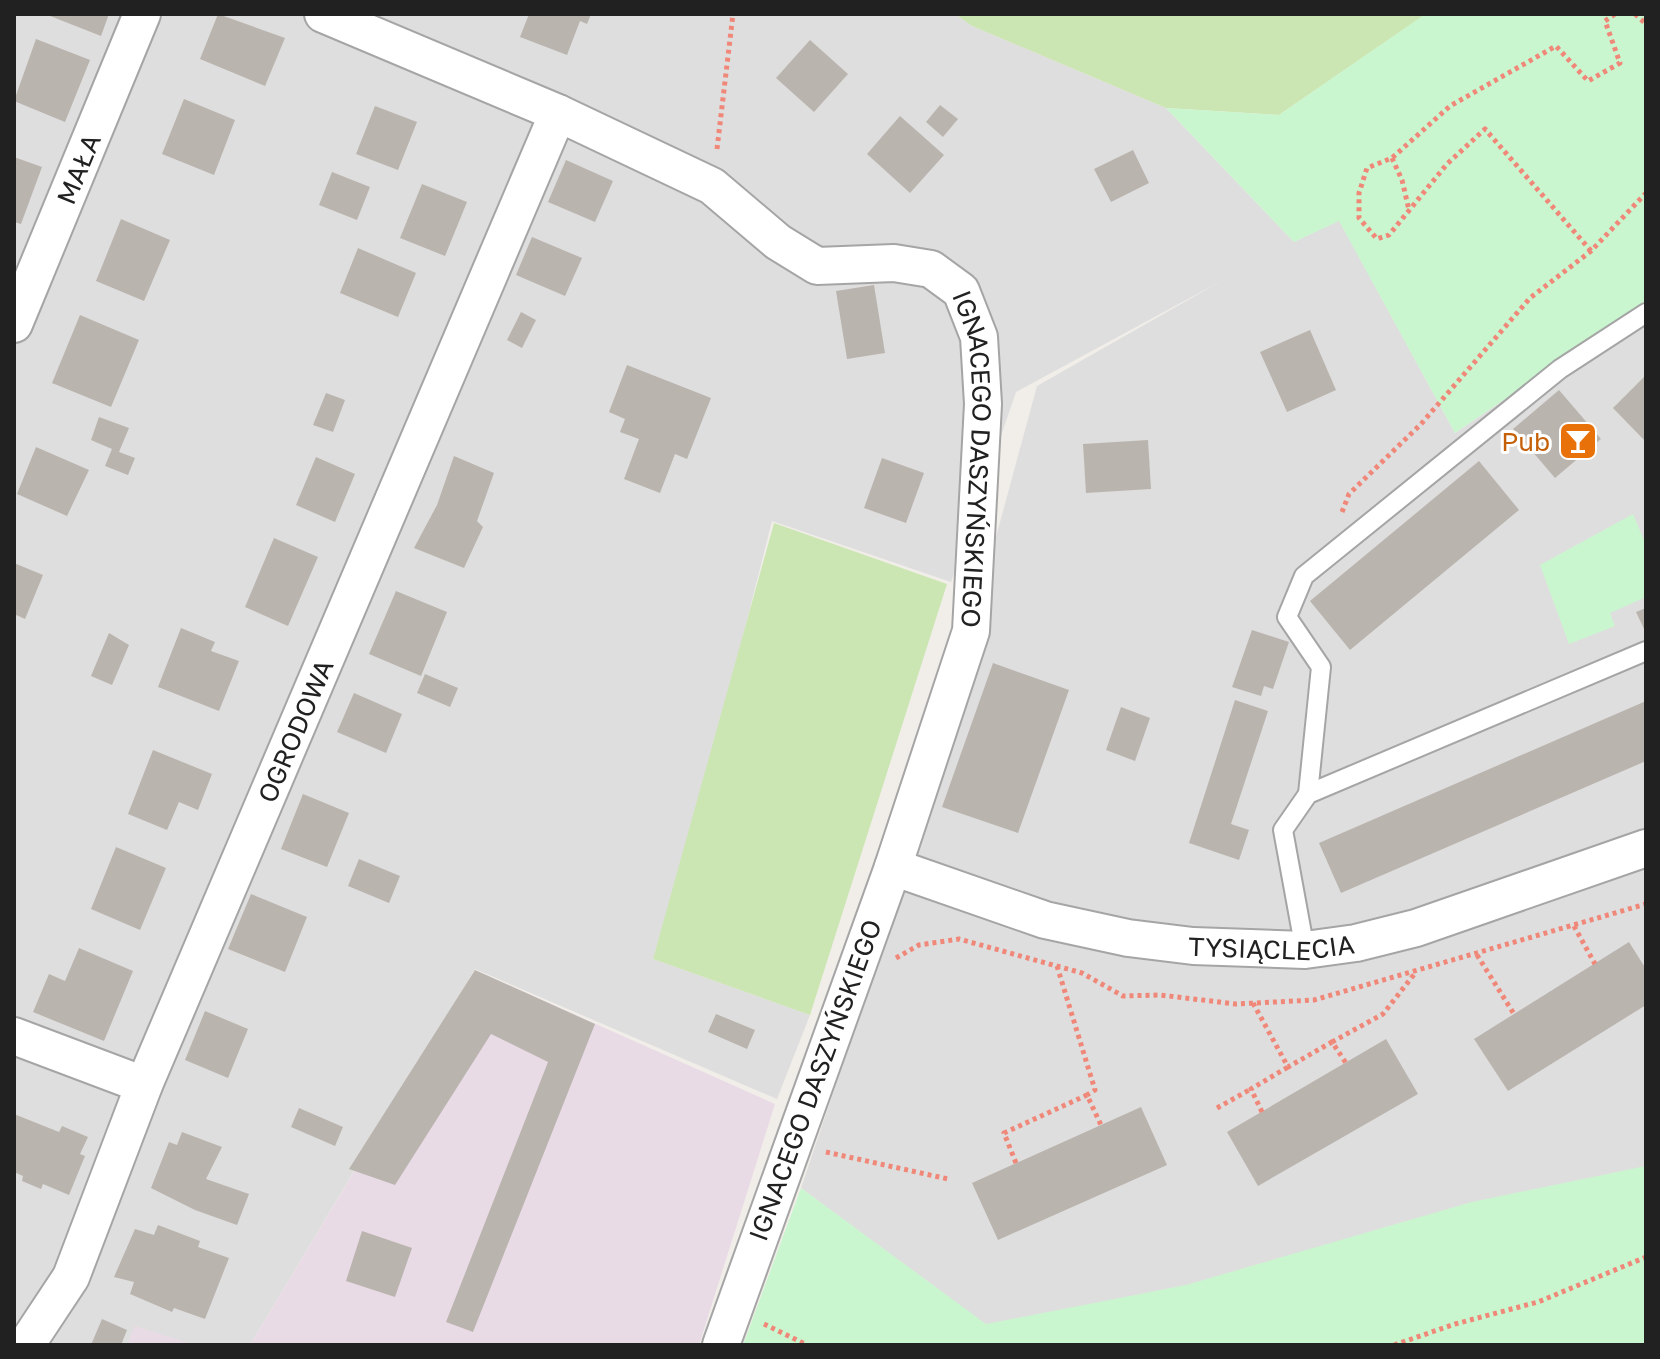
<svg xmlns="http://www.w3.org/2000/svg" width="1660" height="1359" viewBox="0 0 1660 1359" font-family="'Golos Text',sans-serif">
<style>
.residential{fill:#dfdede}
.industrial{fill:#e9dbe6}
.grass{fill:#cce6b3}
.park{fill:#caf6cf}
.building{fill:#bab4ae}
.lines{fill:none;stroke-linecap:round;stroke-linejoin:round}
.service-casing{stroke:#a5a5a5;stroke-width:22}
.minor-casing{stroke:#a5a5a5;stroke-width:40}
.path{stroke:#f0887a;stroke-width:5;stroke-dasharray:4 4;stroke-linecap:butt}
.service{stroke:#fff;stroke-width:18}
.minor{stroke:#fff;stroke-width:36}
.labels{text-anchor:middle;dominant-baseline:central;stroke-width:6;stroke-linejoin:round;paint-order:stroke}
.street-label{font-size:26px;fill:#212121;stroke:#fff}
.food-label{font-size:26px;fill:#c56008;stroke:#fff;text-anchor:end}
</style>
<rect width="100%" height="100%" fill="#f1eee9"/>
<polygon class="residential" points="14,14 955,14 972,26 1166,108 1294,242 1339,220 1455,433 1646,303 1646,1345 1011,1345 801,1188 893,916 1037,386 1223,280 1016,392 951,582 772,521 699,810 653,959 810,1015 777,1099 475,969 250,1345 14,1345"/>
<g class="industrial">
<polygon points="475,970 775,1104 699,1345 250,1345"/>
<polygon points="135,1326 195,1345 127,1345"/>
</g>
<g class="grass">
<polygon points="955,14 1426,14 1279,115 1166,108 972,26"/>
<polygon points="774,523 947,584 810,1015 653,959"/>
</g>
<g class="park">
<polygon points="1646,14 1646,303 1455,433 1339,221 1294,242 1166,108 1279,115 1424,15"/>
<polygon points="1633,514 1646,545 1646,597 1610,613 1615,626 1569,644 1540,565"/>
<polygon points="1646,1166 1646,1345 743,1345 801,1188 986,1324 1186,1285 1472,1202"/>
</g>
<g class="building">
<polygon points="45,14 109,14 101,36"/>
<polygon points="218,14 285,38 265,86 200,59"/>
<polygon points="529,14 591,14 587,24 580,21 567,55 520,37"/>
<polygon points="36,39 90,60 65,122 14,101"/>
<polygon points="810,40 848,74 814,112 776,78"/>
<polygon points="184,99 235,120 214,175 162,154"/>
<polygon points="940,105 958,119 943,137 926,122"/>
<polygon points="375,106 417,122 398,170 356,154"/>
<polygon points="900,116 944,155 910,193 867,154"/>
<polygon points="1133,150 1149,183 1111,202 1094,169"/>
<polygon points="14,157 42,167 21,224 14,222"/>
<polygon points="566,160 613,181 595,222 548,202"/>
<polygon points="332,172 370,187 357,220 319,205"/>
<polygon points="422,184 467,202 445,256 400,238"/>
<polygon points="121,219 170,240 144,301 96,281"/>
<polygon points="532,237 582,258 565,296 516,275"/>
<polygon points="358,248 416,273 398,317 340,293"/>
<polygon points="874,285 885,353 847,359 836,291"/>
<polygon points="521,312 536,320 522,348 507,340"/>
<polygon points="80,315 139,340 111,407 52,383"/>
<polygon points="1310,330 1336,390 1287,412 1260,352"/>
<polygon points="627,365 711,398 687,459 675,454 660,493 624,479 639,439 620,432 625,419 609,412"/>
<polygon points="1646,375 1646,442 1613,408"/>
<polygon points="1559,390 1601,439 1555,478 1513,429"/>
<polygon points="326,393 345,400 333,432 313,425"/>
<polygon points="99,417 129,428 119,452 135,458 128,475 105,466 112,449 91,440"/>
<polygon points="1148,440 1151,489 1086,493 1083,444"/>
<polygon points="36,447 89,470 67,516 17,494"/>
<polygon points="454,456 494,473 477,521 483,527 464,568 414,548 437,505"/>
<polygon points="316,457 355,474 335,522 296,505"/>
<polygon points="882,458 924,473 906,523 864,508"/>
<polygon points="1479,461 1519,510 1350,650 1310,601"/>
<polygon points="274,538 318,557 288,626 245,607"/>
<polygon points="14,563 43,575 25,619 14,614"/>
<polygon points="396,591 447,612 421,676 369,654"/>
<polygon points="1646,608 1646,633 1636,612"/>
<polygon points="181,628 215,642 211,651 239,661 219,711 158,687"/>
<polygon points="1252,630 1289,642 1273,689 1264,686 1261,696 1232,687"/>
<polygon points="109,633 129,645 112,685 91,676"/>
<polygon points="993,663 1069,690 1018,833 942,807"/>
<polygon points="425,674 458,688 450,707 417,693"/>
<polygon points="354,693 402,714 386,753 337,732"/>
<polygon points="1235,700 1268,711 1231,824 1249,830 1239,860 1189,843"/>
<polygon points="1646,701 1646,761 1341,893 1319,843"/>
<polygon points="1121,707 1150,718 1135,761 1106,750"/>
<polygon points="153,750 212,774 198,810 179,802 167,830 128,814"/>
<polygon points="303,794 349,813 327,867 281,849"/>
<polygon points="116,847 166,868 140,930 91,909"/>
<polygon points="359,859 400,876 389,903 348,886"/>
<polygon points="251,894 307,917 285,972 228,949"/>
<polygon points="1629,942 1646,969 1646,1005 1508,1091 1474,1039"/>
<polygon points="79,948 133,971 104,1041 33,1012 49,974 65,981"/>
<polygon points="475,970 595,1024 473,1332 446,1322 548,1062 491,1034 395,1185 349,1169"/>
<polygon points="205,1011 248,1029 228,1078 185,1060"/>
<polygon points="716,1014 755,1030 747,1049 708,1032"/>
<polygon points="1386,1039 1418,1094 1258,1186 1227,1132"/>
<polygon points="1141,1107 1167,1165 998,1240 972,1183"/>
<polygon points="299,1108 343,1127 335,1146 291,1127"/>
<polygon points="14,1114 59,1132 62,1126 88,1137 80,1154 85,1156 69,1195 43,1184 41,1189 22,1181 23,1176 14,1172"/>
<polygon points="182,1132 222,1147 206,1179 249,1194 237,1225 195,1210 151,1188 169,1142 177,1145"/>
<polygon points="158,1225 200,1241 198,1247 229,1258 205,1319 174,1308 172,1312 130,1294 134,1282 114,1277 135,1229 154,1235"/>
<polygon points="362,1231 412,1248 395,1297 346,1281"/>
<polygon points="102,1319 127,1330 121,1345 91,1345"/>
</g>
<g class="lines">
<g class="service-casing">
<g id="service">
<polyline points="1308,794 1321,667 1287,617 1304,576 1560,369 1646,313"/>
<polyline points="1305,950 1283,830 1308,794 1646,651"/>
</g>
</g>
<g class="minor-casing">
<g id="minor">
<path id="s1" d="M 323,14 L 558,113 L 712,186 L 778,242 L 817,266 L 894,263 L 931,269 L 961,291 L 979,337 L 983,404 L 971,631 L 893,867 L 721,1345"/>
<path id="s2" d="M 14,324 L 142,14"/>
<path id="s3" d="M 893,867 L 1045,920 L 1128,938 L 1193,946 L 1305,950 L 1356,943 L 1416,928 L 1646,848"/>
<polyline points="14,1036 144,1085"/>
<path id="s4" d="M 26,1345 L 71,1277 L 144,1085 L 558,113"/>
</g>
</g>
<g class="path">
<polyline points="1635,14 1646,24"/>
<polyline points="717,149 733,14"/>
<polyline points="1392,158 1402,180 1409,210"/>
<polyline points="1591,251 1485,129 1447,164 1389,235 1377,239 1359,218 1359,193 1367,168 1392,158 1450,106 1556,46 1588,81 1620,63 1605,21 1615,14"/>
<polyline points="1342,512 1349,494 1421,424 1530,298 1591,251 1646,193"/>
<polyline points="1574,926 1595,964"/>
<polyline points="1477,955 1514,1014"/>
<polyline points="896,958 919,945 959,939 1082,973 1123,996 1160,995 1236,1004 1314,1000 1646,904"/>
<polyline points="1057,966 1095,1090 1087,1095"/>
<polyline points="1253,1003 1288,1067 1332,1042 1346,1063"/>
<polyline points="1332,1042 1383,1014 1416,972"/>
<polyline points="1217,1108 1251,1089"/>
<polyline points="1262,1112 1251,1089 1288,1067"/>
<polyline points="826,1152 948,1179"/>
<polyline points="1016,1163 1004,1133 1087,1095 1101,1125"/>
<polyline points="764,1324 807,1345"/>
<polyline points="1394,1345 1455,1324 1538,1302 1646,1257"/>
</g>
<use href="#service" class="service"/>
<use href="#minor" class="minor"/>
</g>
<defs>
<g id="bar-square" transform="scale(2)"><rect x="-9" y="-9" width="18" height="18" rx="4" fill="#e8710a" stroke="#fff"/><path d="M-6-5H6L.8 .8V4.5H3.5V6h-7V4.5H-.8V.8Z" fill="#fff"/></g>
</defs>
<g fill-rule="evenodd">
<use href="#bar-square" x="1578" y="441"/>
</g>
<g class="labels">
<g class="street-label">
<text stroke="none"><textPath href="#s2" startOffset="168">MAŁA</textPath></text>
<text stroke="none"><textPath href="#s1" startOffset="880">IGNACEGO DASZYŃSKIEGO</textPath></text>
<text stroke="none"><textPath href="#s4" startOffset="672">OGRODOWA</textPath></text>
<text stroke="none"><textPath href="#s3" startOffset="390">TYSIĄCLECIA</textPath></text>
<text transform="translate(815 1080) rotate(-70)">IGNACEGO DASZYŃSKIEGO</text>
</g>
<g class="food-label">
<text x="1550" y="441">Pub</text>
</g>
</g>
<rect width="1660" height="1359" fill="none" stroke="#212121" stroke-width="32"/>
</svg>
